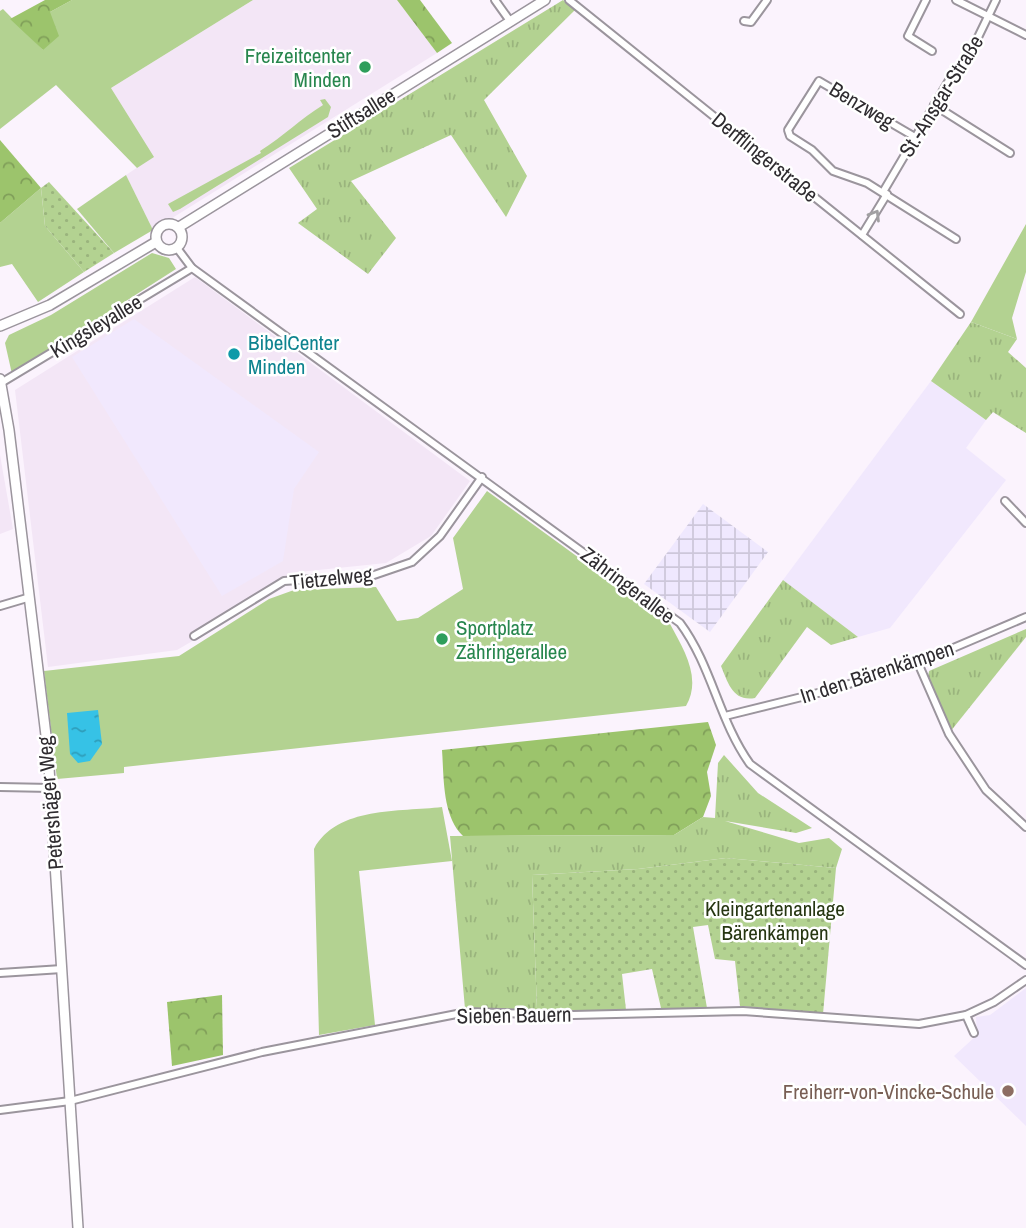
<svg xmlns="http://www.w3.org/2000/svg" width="1026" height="1228" viewBox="0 0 1026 1228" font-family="'Archivo Narrow',sans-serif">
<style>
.built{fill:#f3e6f6}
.industrial{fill:url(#industrial-grid)}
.education{fill:#f1e8fd}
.grass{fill:#b3d291}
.forest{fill:url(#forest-crowns)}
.park{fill:url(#park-tufts)}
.garden{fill:url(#garden-dots)}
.water{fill:url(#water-ripples)}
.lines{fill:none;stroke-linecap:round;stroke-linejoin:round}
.street-casing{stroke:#9b959d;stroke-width:10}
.secondary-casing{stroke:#9b959d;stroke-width:12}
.street{stroke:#fff;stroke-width:6}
.secondary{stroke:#fff;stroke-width:9}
.oneway{stroke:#a1a0a2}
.leisure-dot{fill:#2e9e5b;stroke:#fff;stroke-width:2.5}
.culture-dot{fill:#0f9aa8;stroke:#fff;stroke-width:2.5}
.education-dot{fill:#8d6e63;stroke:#fff;stroke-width:2.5}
.labels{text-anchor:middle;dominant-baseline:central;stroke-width:5;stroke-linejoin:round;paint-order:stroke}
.leisure-label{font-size:21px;fill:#27864d;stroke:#fff;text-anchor:end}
.street-label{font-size:21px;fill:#2f2c30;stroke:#fff}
.culture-label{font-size:21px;fill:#0d838f;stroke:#fff;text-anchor:start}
.park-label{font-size:21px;fill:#263612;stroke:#fff}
.education-label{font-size:21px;fill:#785e54;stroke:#fff;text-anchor:end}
</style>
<defs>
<pattern id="industrial-grid" width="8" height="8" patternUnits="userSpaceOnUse" patternTransform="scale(1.75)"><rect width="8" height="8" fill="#efe8fe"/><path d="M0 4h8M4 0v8" fill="none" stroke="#cdc7da"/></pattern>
<pattern id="forest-crowns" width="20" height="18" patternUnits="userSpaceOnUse" patternTransform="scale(1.75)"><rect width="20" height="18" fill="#9cc46c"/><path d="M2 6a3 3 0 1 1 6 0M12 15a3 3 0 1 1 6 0" fill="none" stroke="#809f59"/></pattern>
<pattern id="park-tufts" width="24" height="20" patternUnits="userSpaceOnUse" patternTransform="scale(1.75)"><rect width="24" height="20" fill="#b3d291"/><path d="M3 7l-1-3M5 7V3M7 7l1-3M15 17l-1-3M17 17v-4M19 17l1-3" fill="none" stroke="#9ab47d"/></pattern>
<pattern id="garden-dots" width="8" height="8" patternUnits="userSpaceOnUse" patternTransform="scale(1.75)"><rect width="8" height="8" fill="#b3d291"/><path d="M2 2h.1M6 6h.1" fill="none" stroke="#9ab47d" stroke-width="1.8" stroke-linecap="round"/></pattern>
<pattern id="water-ripples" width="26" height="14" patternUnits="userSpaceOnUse" patternTransform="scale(1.75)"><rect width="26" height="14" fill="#36c2e6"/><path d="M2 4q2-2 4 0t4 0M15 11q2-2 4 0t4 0" fill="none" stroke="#2e9ebb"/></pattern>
</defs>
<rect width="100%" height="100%" fill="#fbf3fd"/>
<g class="built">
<polygon points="253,0 397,0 437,53 153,230 126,175 153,157 111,88"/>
<polygon points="195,277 470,481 431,536 386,563 299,572 280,590 177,650 48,667 15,390"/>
<polygon points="0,455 13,529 0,534"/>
</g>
<polygon class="industrial" points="703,504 768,552 710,632 644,584"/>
<g class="education">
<polygon points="134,319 319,452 294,489 283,561 222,596 72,357"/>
<polygon points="931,381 986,420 966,448 1006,480 890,628 858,637 783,580"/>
<polygon points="1026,988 1026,1126 954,1056 977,1035 976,1017 990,1015"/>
</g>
<g class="grass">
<polygon points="72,0 253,0 111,88 154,157 137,168 56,85 0,129 0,11 3,9 43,50 50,12"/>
<path d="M 325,99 L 331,107 L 328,117 L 180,209 L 173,212 L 168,204 L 261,153 L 260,151 C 284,136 300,119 323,105 L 320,100 Z"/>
<polygon points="126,175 153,230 114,253 77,209"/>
<polygon points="41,188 45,226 84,272 38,302 12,264 0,267 0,223"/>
<polygon points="1026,224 1026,272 1012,318 1017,339 971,322"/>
<polygon points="152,253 169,258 176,269 12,374 5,343 9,335 51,315"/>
<path d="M 487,491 L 670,624 C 684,650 702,678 686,706 L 124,767 L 124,773 L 57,779 L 44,671 L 179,656 L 269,599 L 294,590 L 376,587 L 397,621 L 418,618 L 463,589 L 453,538 Z"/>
<path d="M 442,807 L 452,861 L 359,871 L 375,1025 L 319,1035 L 314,849 C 337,806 400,812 442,807 Z"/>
</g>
<g class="forest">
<polygon points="45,0 72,0 50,12 59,36 43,50 10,19"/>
<polygon points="397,0 420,0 452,43 437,53"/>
<polygon points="0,140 41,188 0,223"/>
<path d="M 708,722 L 716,745 L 707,772 L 711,796 L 703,817 L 674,835 L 463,836 C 442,816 444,777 442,750 Z"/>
<polygon points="222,995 223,1055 172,1066 167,1002"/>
</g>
<g class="park">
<polygon points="563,0 575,10 484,100 527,176 506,217 451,135 351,181 396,238 368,274 298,223 317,209 289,168"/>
<polygon points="971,322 1017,339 1008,352 1026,368 1026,433 993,412 986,420 931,381"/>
<path d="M 783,580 L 858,637 L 831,645 L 807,627 L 755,698 C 733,702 728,683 721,666 Z"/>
<polygon points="1026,629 1026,637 950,732 928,678 929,671"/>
<polygon points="724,755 758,793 812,828 796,833 725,821 799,843 829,838 842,849 836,868 726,858 638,869 532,875 537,1010 465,1009 450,836 674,835 703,817 715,818 718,763"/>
</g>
<g class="garden">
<polygon points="49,182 114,253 84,272 45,226 41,188"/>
<polygon points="726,858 836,868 823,1014 740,1006 735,961 715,959 708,925 693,927 707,1008 661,1008 652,969 622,974 626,1010 537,1010 532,875 638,869"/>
</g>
<polygon class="water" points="98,710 102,744 90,761 78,763 70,754 67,713"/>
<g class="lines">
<g class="street-casing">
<g id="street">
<polyline points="495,0 510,21"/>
<polyline points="569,0 960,314"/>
<polyline points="926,0 908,36 932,51"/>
<polyline points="956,0 1026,35"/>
<polyline points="744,21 751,22 767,0"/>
<polyline points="934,105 1010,153"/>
<polyline points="915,137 819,81 788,130 790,136 812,150 833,171 867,183 956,239"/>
<polyline points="883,192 955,70 968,58 996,0"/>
<polyline points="862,235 887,194"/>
<path d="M 177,248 L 192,268 L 680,623 C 712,666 719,721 750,764 L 1026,965"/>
<polyline points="1,383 192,268"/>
<polyline points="1005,501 1026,523"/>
<polyline points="0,606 27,598"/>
<polyline points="194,636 284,581 374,575 412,562 440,536 482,477"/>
<polyline points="918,663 949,734 986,790 1026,827"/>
<polyline points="725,716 826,691 918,663 1026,617"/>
<polyline points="0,787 51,788"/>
<polyline points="0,973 62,969"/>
<polyline points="966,1015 974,1033"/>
<polyline points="0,1110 70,1101 262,1052 467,1012 573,1015 743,1011 919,1024 966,1015 994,1002 1026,980"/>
</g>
</g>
<g class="secondary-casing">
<g id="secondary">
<circle cx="169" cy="237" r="13"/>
<polyline points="179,227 545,0"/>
<polyline points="0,326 50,305 156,242"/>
<polyline points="0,379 9,430 48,752 78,1228"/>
</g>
</g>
<use href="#street" class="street"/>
<use href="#secondary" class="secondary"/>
</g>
<defs><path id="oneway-chevron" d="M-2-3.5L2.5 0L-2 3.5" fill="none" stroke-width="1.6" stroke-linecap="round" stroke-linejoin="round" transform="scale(1.75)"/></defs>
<use class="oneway" href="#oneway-chevron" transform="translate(875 215) rotate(-59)"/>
<g class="leisure-dot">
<circle cx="365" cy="67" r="7"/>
<circle cx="442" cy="639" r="7"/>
</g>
<circle class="culture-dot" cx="234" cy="354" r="7"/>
<circle class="education-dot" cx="1008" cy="1091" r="7"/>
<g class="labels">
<g class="leisure-label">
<text x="351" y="55">Freizeitcenter<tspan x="351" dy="24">Minden</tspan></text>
<text x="456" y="627" text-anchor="start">Sportplatz<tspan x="456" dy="24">Zähringerallee</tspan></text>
</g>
<g class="street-label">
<text transform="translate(941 96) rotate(-58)">St.-Ansgar-Straße</text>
<text transform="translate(862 105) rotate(31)">Benzweg</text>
<text transform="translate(361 113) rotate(-32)">Stiftsallee</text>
<text transform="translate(765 157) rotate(39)">Derfflingerstraße</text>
<text transform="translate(96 326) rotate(-31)">Kingsleyallee</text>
<text transform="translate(331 578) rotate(-6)">Tietzelweg</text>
<text transform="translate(628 585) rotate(37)">Zähringerallee</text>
<text transform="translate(877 672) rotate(-18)">In den Bärenkämpen</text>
<text transform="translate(50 803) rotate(-95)">Petershäger Weg</text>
<text transform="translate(514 1015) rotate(-1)">Sieben Bauern</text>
</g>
<g class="culture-label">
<text x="248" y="342">BibelCenter<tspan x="248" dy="24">Minden</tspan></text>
</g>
<g class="park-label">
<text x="775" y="908">Kleingartenanlage<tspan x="775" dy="24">Bärenkämpen</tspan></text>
</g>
<g class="education-label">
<text x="994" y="1091">Freiherr-von-Vincke-Schule</text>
</g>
</g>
</svg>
